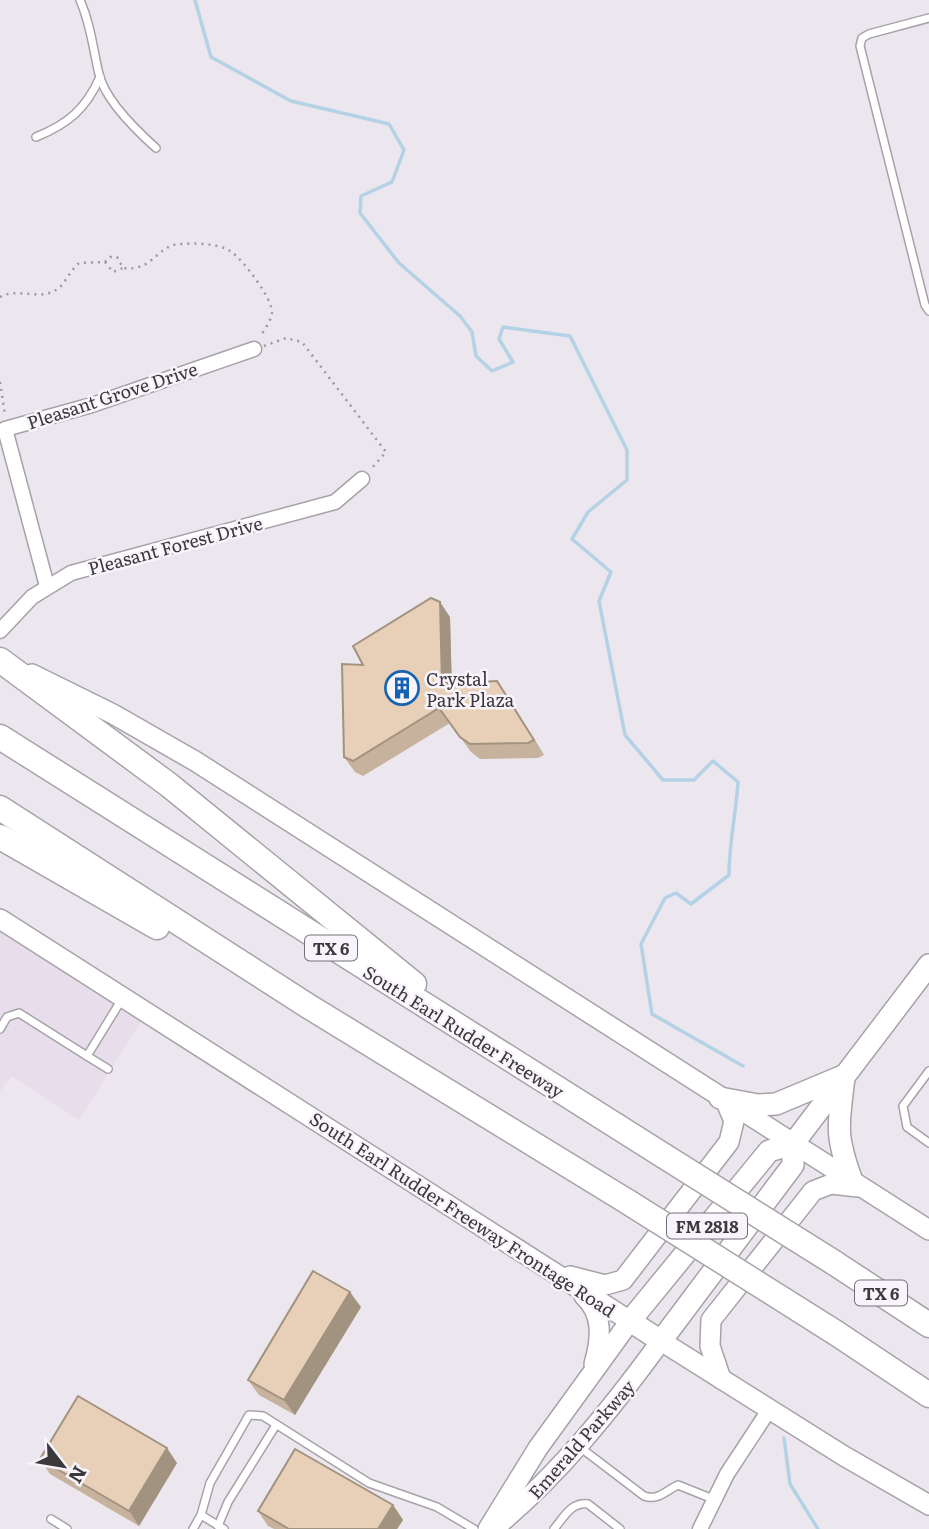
<svg xmlns="http://www.w3.org/2000/svg" width="929" height="1529" viewBox="0 0 929 1529" font-family="Literata,serif">
<style>
.built{fill:#e7ddeb}
.lines{fill:none;stroke-linecap:round;stroke-linejoin:round}
.stream{stroke:#b4d2e5;stroke-width:3.5}
.lane-casing{stroke:#a7a2a9;stroke-width:10}
.street-casing{stroke:#a7a2a9;stroke-width:17}
.secondary-casing{stroke:#a7a2a9;stroke-width:22}
.primary-casing{stroke:#a7a2a9;stroke-width:24}
.highway-casing{stroke:#a7a2a9;stroke-width:27}
.path{stroke:#9d999e;stroke-width:2.5;stroke-dasharray:2 5;stroke-linecap:butt}
.lane{stroke:#fff;stroke-width:7}
.street{stroke:#fff;stroke-width:14}
.secondary{stroke:#fff;stroke-width:19}
.primary{stroke:#fff;stroke-width:21}
.highway{stroke:#fff;stroke-width:24}
.highway-bridge-casing{stroke:#a7a2a9;stroke-width:27;stroke-linecap:butt}
.highway-bridge{stroke:#fff;stroke-width:24}
.wall{fill:#c7b39d}
.shaded-wall{fill:#a29280}
.building{fill:#e7d0b7;stroke:#a29280;stroke-width:2}
.labels{text-anchor:middle;dominant-baseline:central;stroke-width:5;stroke-linejoin:round;paint-order:stroke}
.shield{fill:#f9f4fc;stroke:#747176;stroke-width:2}
.shield-label{font-size:16px;font-weight:bold;fill:#3b393c}
.street-label{font-size:18px;fill:#3b393c;stroke:#f9f4fc}
.poi-label{font-size:18px;fill:#3b393c;stroke:#f9f4fc;text-anchor:start}
</style>
<rect width="100%" height="100%" fill="#ece7ee"/>
<polygon class="built" points="0,925 143,1018 79,1120 12,1076 0,1091"/>
<g class="lines">
<g class="stream">
<path d="M 195,0 L 211,57 L 291,101 L 389,124 L 404,150 L 392,182 L 361,196 L 360,213 L 399,263 L 460,316 L 472,332 L 476,356 L 492,371 L 513,362 L 499,339 L 503,327 L 570,336 L 627,450 L 627,480 L 588,512 L 572,539 L 611,572 L 599,601 L 625,735 L 663,780 L 694,780 L 713,761 L 738,782 C 736,814 729,843 729,875 L 691,904 L 676,893 L 665,898 L 641,944 L 652,1014 L 743,1066"/>
<polyline points="784,1438 790,1484 818,1529"/>
</g>
<g class="lane-casing">
<g id="lane">
<path d="M 80,0 C 91,25 93,49 99,74 C 105,100 137,131 156,148"/>
<polyline points="929,18 869,34 862,38 860,46 925,305 929,311"/>
<path d="M 36,137 C 68,124 86,109 100,77"/>
<polyline points="0,1029 7,1017 19,1013 87,1056 122,999"/>
<polyline points="87,1056 108,1069"/>
<polyline points="929,1071 903,1106 907,1127 929,1143"/>
<path d="M 581,1448 L 644,1496 C 658,1501 665,1491 678,1485 L 713,1499"/>
<polyline points="201,1515 210,1483 249,1415 263,1416 369,1483 437,1507 474,1529"/>
<polyline points="51,1519 67,1529"/>
<polyline points="218,1526 228,1502 276,1425"/>
<polyline points="193,1529 201,1515 224,1529"/>
<path d="M 554,1529 C 564,1517 571,1502 588,1504 L 620,1529"/>
</g>
</g>
<g class="street-casing">
<g id="street">
<polyline points="47,586 5,429 92,405 254,349"/>
<polyline points="0,631 32,597 71,573 335,502 362,479"/>
<polyline points="700,1529 727,1474 769,1410"/>
</g>
</g>
<g class="secondary-casing">
<g id="secondary">
<polyline points="32,674 113,714 195,761 929,1230"/>
<polyline points="0,919 630,1321 538,1448 488,1529"/>
<polyline points="570,1276 605,1285 623,1280 729,1142 734,1121 726,1102"/>
<path d="M 584,1296 C 604,1314 601,1340 594,1364"/>
<polyline points="721,1379 710,1346 711,1320 813,1191 831,1184 858,1187"/>
<path d="M 493,1529 C 558,1476 612,1408 661,1341 L 844,1456 L 929,1505"/>
</g>
</g>
<g class="primary-casing">
<g id="primary">
<path d="M 844,1078 C 838,1126 835,1135 852,1181"/>
<polyline points="720,1098 758,1105 776,1104 843,1076"/>
<polyline points="793,1144 793,1165 661,1341 630,1321 769,1151 793,1144 929,965"/>
</g>
</g>
<g class="highway-casing">
<g id="highway">
<polyline points="0,660 169,785 414,984"/>
<polyline points="0,737 664,1156"/>
<polyline points="0,808 308,1006 628,1202"/>
<polyline points="0,837 157,927"/>
<polyline points="833,1262 929,1325"/>
<polyline points="836,1333 929,1395"/>
</g>
</g>
<g class="path">
<polyline points="105,262 113,272 123,268"/>
<path d="M 0,297 C 19,286 43,304 61,286 C 67,279 71,270 79,263 L 105,262 L 110,257 L 117,257 L 123,268 C 154,272 157,244 181,244 C 196,243 217,243 230,251 C 242,258 273,299 272,313 C 271,321 264,330 260,337"/>
<polyline points="264,346 286,338 302,342 386,452 371,469"/>
<polyline points="0,382 5,415"/>
</g>
<use href="#lane" class="lane"/>
<use href="#street" class="street"/>
<use href="#secondary" class="secondary"/>
<use href="#primary" class="primary"/>
<use href="#highway" class="highway"/>
<g class="highway-bridge-casing">
<g id="highway-bridge">
<polyline points="664,1156 833,1262"/>
<polyline points="628,1202 836,1333"/>
</g>
</g>
<use href="#highway-bridge" class="highway-bridge"/>
</g>
<g class="wall">
<polygon points="450,617 452,684 497,681 544,755 538,758 480,759 471,752 450,723 363,776 355,772 344,757 363,665"/>
<polygon points="361,1307 295,1415 259,1395 248,1380"/>
<polygon points="40,1459 177,1463 139,1526 50,1474"/>
<polygon points="393,1505 403,1520 397,1529 274,1529 268,1526 258,1511"/>
</g>
<g class="shaded-wall">
<polygon points="440,602 450,617 452,699 442,684"/>
<polygon points="497,681 507,696 544,755 534,740"/>
<polygon points="350,1292 361,1307 295,1415 284,1400"/>
<polygon points="167,1448 177,1463 139,1526 129,1511"/>
<polygon points="393,1505 403,1520 397,1529 378,1529"/>
</g>
<g class="building">
<polygon points="431,598 440,602 442,684 497,681 534,740 528,743 470,744 460,737 439,708 353,761 344,757 342,664 363,665 353,646"/>
<polygon points="313,1271 350,1292 284,1400 248,1380"/>
<polygon points="78,1396 167,1448 129,1511 40,1459"/>
<polygon points="295,1449 393,1505 378,1529 289,1529 258,1511"/>
</g>
<defs>
<g id="building-ring" transform="scale(1.75)"><circle r="9.5" fill="#f9f4fc" stroke="#1463b2" stroke-width="1.5"/><path d="M-4-6H4V6H1V3H-1V6H-4ZM-2.5-4.3h1.7v1.8h-1.7ZM.8-4.3h1.7v1.8H.8ZM-2.5-1h1.7V.8h-1.7ZM.8-1h1.7V.8H.8Z" fill="#1463b2"/></g>
</defs>
<g fill-rule="evenodd">
<use href="#building-ring" x="402" y="688"/>
</g>
<g class="labels">
<g class="shield">
<rect x="305" y="935.5" width="52" height="25" rx="5"/>
<rect x="667" y="1213.5" width="80" height="25" rx="5"/>
<rect x="855" y="1280.5" width="52" height="25" rx="5"/>
</g>
<g class="shield-label">
<text x="331" y="948">TX 6</text>
<text x="707" y="1226">FM 2818</text>
<text x="881" y="1293">TX 6</text>
</g>
<g class="street-label">
<text transform="translate(112 395) rotate(-18)">Pleasant Grove Drive</text>
<text transform="translate(175 545) rotate(-15)">Pleasant Forest Drive</text>
<text transform="translate(464 1031) rotate(32)">South Earl Rudder Freeway</text>
<text transform="translate(463 1214) rotate(33)">South Earl Rudder Freeway Frontage Road</text>
<text transform="translate(581 1439) rotate(-49)">Emerald Parkway</text>
</g>
<g class="poi-label">
<text x="426" y="678">Crystal<tspan x="426" dy="21">Park Plaza</tspan></text>
</g>
</g>
<g transform="translate(63 1466) rotate(121)" stroke="#f9f4fc" stroke-width="5" paint-order="stroke">
<path d="M0-5L12 26L0 18L-12 26Z" fill="#3b393c"/>
<text y="-10" font-size="19" font-weight="bold" text-anchor="middle" fill="#3b393c">N</text>
</g>
</svg>
